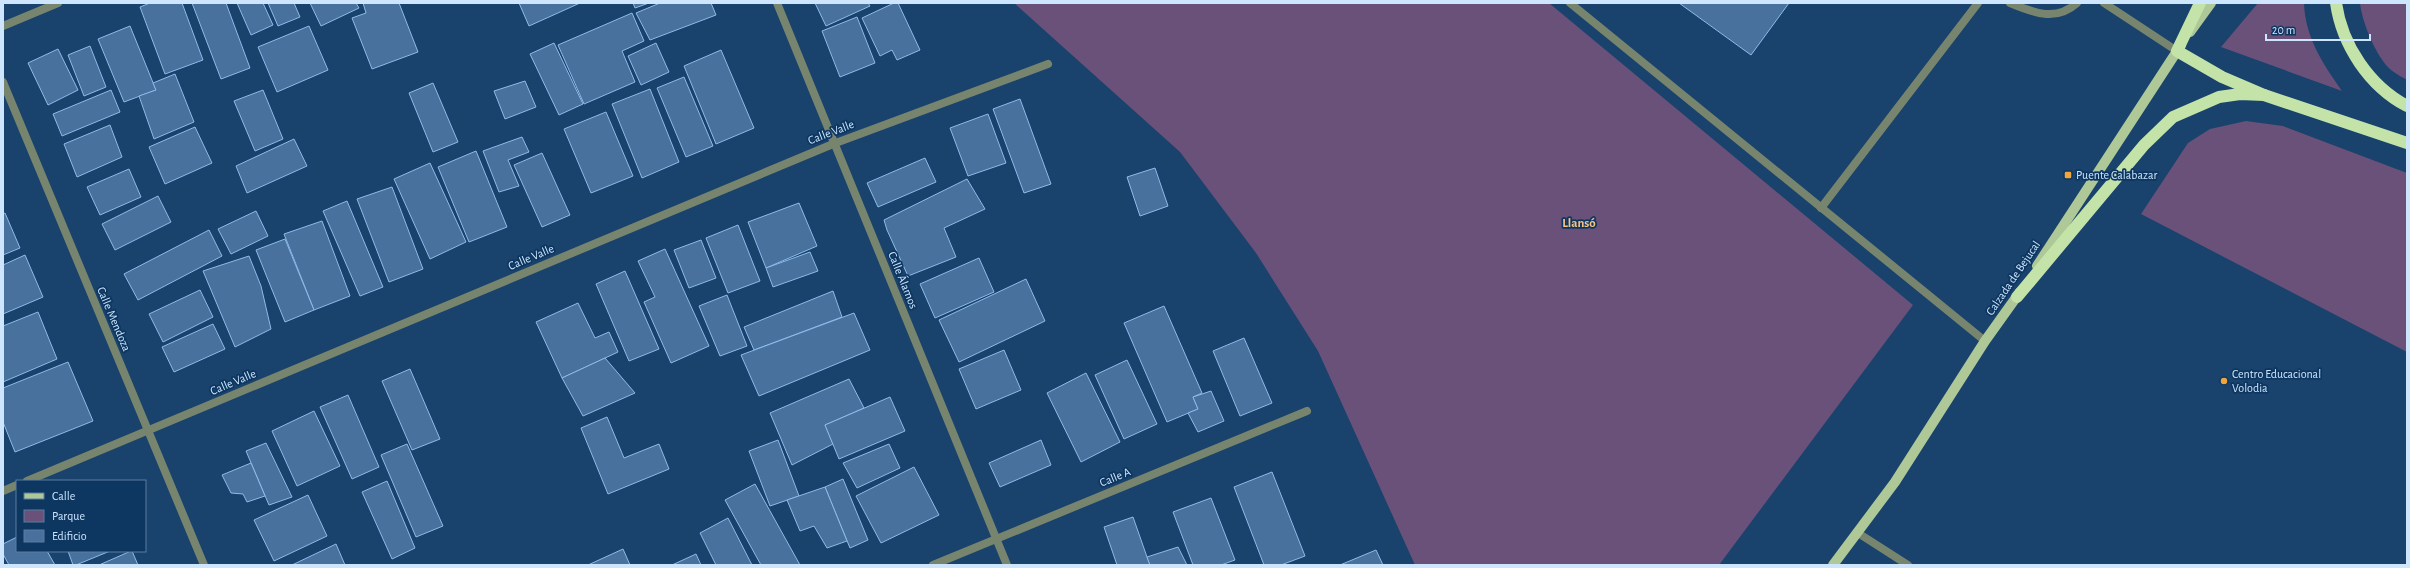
<svg xmlns="http://www.w3.org/2000/svg" width="2410" height="568" viewBox="0 0 2410 568" font-family="'Alegreya Sans',sans-serif">
<style>
.green{fill:#695179}
.building{fill:#48719e;stroke:#8ebbeb}
.lines{fill:none;stroke-linecap:round;stroke-linejoin:round}
.lane{stroke:#78856e;stroke-width:8}
.street{stroke:#78856e;stroke-width:8}
.primary{stroke:#aec898;stroke-width:10}
.highway{stroke:#c3e3a9;stroke-width:12}
.poi-dot{fill:#f0a63f;stroke:#0d3760;stroke-width:1.5}
.labels{text-anchor:middle;dominant-baseline:central;stroke-width:3.5;stroke-linejoin:round;paint-order:stroke}
.street-label{font-size:12px;fill:#cee5fe;stroke:#0d3760}
.poi-label{font-size:12px;fill:#cee5fe;stroke:#0d3760;text-anchor:start}
.neighbourhood-label{font-size:13px;font-weight:bold;fill:#f8c384;stroke:#0d3760}
</style>
<rect width="100%" height="100%" fill="#19426c"/>
<g class="green">
<polygon points="1014,3 1549,3 1913,305 1719,565 1415,565 1318,351 1256,253 1180,152"/>
<path d="M 2258,3 L 2304,3 C 2305,37 2323,64 2342,91 L 2221,47 Z"/>
<path d="M 2360,3 L 2407,3 L 2407,80 C 2402,77 2396,74 2391,70 C 2376,57 2362,22 2360,3 Z"/>
<polygon points="2246,121 2283,126 2407,173 2407,352 2141,214 2188,143 2210,129"/>
</g>
<g class="building">
<polygon points="150,3 182,3 203,60 165,74 140,7"/>
<polygon points="192,3 226,3 250,68 221,79"/>
<polygon points="237,3 263,3 273,25 251,35"/>
<polygon points="268,3 294,3 300,17 278,26"/>
<polygon points="310,3 356,3 359,8 321,26"/>
<polygon points="363,3 399,3 418,52 372,69 352,18 366,13"/>
<polygon points="519,3 580,3 529,26"/>
<polygon points="633,3 649,3 635,8"/>
<polygon points="660,3 711,3 716,15 650,40 636,13"/>
<polygon points="815,3 868,3 870,6 826,26"/>
<polygon points="894,3 898,3 920,50 897,60 892,50 880,56 862,18"/>
<polygon points="1679,3 1789,3 1751,55"/>
<polygon points="632,13 644,41 622,51 635,82 584,104 558,45"/>
<polygon points="857,17 875,63 840,77 822,31"/>
<polygon points="130,26 156,90 124,102 98,39"/>
<polygon points="309,26 328,70 277,92 258,47"/>
<polygon points="554,43 583,104 559,115 530,54"/>
<polygon points="656,43 669,72 641,85 628,56"/>
<polygon points="90,46 106,87 84,96 68,55"/>
<polygon points="58,49 78,90 48,105 28,63"/>
<polygon points="721,50 754,128 716,144 684,66"/>
<polygon points="175,74 194,122 154,139 139,96 156,90 153,83"/>
<polygon points="684,77 713,146 686,157 657,88"/>
<polygon points="525,81 536,107 505,119 494,91"/>
<polygon points="433,83 458,142 433,152 409,93"/>
<polygon points="650,89 679,162 642,178 612,104"/>
<polygon points="111,90 120,112 62,136 53,114"/>
<polygon points="263,90 283,139 255,151 234,101"/>
<polygon points="1020,99 1051,184 1024,193 993,109"/>
<polygon points="606,112 633,176 591,193 564,129"/>
<polygon points="988,114 1006,163 968,176 950,128"/>
<polygon points="110,125 122,157 77,177 64,144"/>
<polygon points="195,127 212,163 165,184 149,147"/>
<polygon points="522,137 529,152 508,160 519,186 499,192 483,151"/>
<polygon points="294,139 307,166 247,193 236,166"/>
<polygon points="476,151 507,227 469,242 438,167"/>
<polygon points="542,153 570,215 542,227 514,165"/>
<polygon points="925,158 936,182 878,207 867,183"/>
<polygon points="430,163 466,242 430,259 394,179"/>
<polygon points="1155,168 1168,206 1140,216 1127,177"/>
<polygon points="129,169 141,197 100,215 87,187"/>
<polygon points="967,179 985,209 944,228 956,257 908,276 887,230 884,220"/>
<polygon points="392,187 423,269 389,282 357,199"/>
<polygon points="158,196 171,222 115,250 102,224"/>
<polygon points="347,201 383,287 360,296 323,211"/>
<polygon points="799,203 817,246 766,268 748,222"/>
<polygon points="256,211 268,236 231,254 218,229"/>
<polygon points="5,213 20,248 3,255 3,214"/>
<polygon points="322,221 350,296 314,310 284,234"/>
<polygon points="738,225 760,281 728,293 706,238"/>
<polygon points="209,230 222,256 138,300 124,274"/>
<polygon points="285,239 314,310 285,322 256,250"/>
<polygon points="701,240 716,278 689,288 674,250"/>
<polygon points="665,249 709,346 671,363 644,302 655,297 638,261"/>
<polygon points="810,252 818,271 773,287 766,268"/>
<polygon points="25,255 43,297 3,314 3,265"/>
<polygon points="249,256 261,286 271,329 235,347 203,271"/>
<polygon points="979,258 994,292 935,318 920,284"/>
<polygon points="625,271 659,349 629,361 596,284"/>
<polygon points="1026,279 1045,321 959,362 939,320"/>
<polygon points="200,290 213,317 163,342 149,314"/>
<polygon points="833,291 842,317 754,350 744,327"/>
<polygon points="727,295 747,346 720,356 699,306"/>
<polygon points="578,303 595,338 609,332 618,352 562,378 536,322"/>
<polygon points="1164,306 1202,393 1193,397 1198,409 1167,422 1124,323"/>
<polygon points="38,312 57,359 3,382 3,326"/>
<polygon points="854,313 870,350 759,396 741,355"/>
<polygon points="213,324 225,349 174,372 162,347"/>
<polygon points="1244,338 1272,403 1240,416 1213,351"/>
<polygon points="1004,350 1021,390 976,409 959,369"/>
<polygon points="605,358 635,393 583,416 562,378"/>
<polygon points="1127,360 1157,424 1124,439 1095,375"/>
<polygon points="68,362 93,421 15,452 3,422 3,388"/>
<polygon points="410,369 440,439 412,450 382,381"/>
<polygon points="1086,373 1120,442 1081,462 1047,393"/>
<polygon points="849,379 864,408 825,425 833,444 792,465 770,413"/>
<polygon points="1211,391 1224,421 1198,432 1188,413 1198,409 1193,397"/>
<polygon points="348,395 379,467 352,479 320,407"/>
<polygon points="890,397 905,431 839,459 825,425"/>
<polygon points="314,411 340,466 297,486 272,431"/>
<polygon points="607,417 624,458 659,444 669,469 608,494 581,428"/>
<polygon points="778,440 799,496 770,506 749,451"/>
<polygon points="1041,440 1051,465 1000,487 989,463"/>
<polygon points="266,443 292,497 269,505 246,451"/>
<polygon points="407,444 443,526 416,537 381,455"/>
<polygon points="889,444 900,468 857,488 843,463"/>
<polygon points="251,463 265,496 247,502 243,494 231,493 222,475"/>
<polygon points="914,467 939,515 881,543 856,496"/>
<polygon points="1272,472 1305,556 1281,565 1264,565 1234,487"/>
<polygon points="843,479 868,540 850,548 825,487"/>
<polygon points="387,481 415,548 392,559 362,492"/>
<polygon points="755,484 800,565 761,565 725,500"/>
<polygon points="825,487 847,541 827,548 814,526 800,531 787,500"/>
<polygon points="308,495 327,536 274,561 254,520"/>
<polygon points="1211,498 1235,560 1221,565 1193,565 1173,512"/>
<polygon points="1133,517 1147,557 1150,565 1117,565 1104,527"/>
<polygon points="728,518 752,565 716,565 700,533"/>
<polygon points="17,537 17,551 47,551 55,565 9,565 3,554 3,544"/>
<polygon points="336,544 345,565 292,565"/>
<polygon points="1178,547 1187,565 1150,565 1147,557"/>
<polygon points="623,549 630,565 588,565"/>
<polygon points="1376,550 1383,565 1340,565"/>
<polygon points="68,551 110,551 76,565 73,565"/>
<polygon points="132,551 138,565 99,565 131,551"/>
<polygon points="696,554 701,565 672,565"/>
</g>
<g class="lines">
<g class="lane">
<polyline points="1570,3 1985,341"/>
<path d="M 2010,3 C 2034,13 2056,22 2077,3"/>
<polyline points="2104,3 2177,51"/>
<polyline points="1821,208 1978,3"/>
<polyline points="1858,533 1908,565"/>
</g>
<g class="street">
<polyline points="777,3 1007,565"/>
<polyline points="3,26 58,3"/>
<polyline points="3,82 204,565"/>
<polyline points="27,481 833,144 1048,64"/>
<polyline points="3,491 17,485"/>
<polyline points="933,565 1307,411"/>
</g>
<g class="primary">
<polyline points="2190,32 2211,3"/>
<polyline points="2037,266 2181,45"/>
<polyline points="1833,565 1895,482 1985,341 2020,292"/>
</g>
<g class="highway">
<polyline points="2200,3 2177,51 2222,77 2264,95 2407,143"/>
<path d="M 2336,3 C 2342,45 2369,86 2407,106"/>
<polyline points="2017,297 2144,145 2173,117 2219,97 2240,94 2264,95"/>
</g>
</g>
<g class="poi-dot">
<rect x="2064" y="171" width="8" height="8" rx="2"/>
<circle cx="2224" cy="381" r="4"/>
</g>
<g class="labels">
<g class="street-label">
<text transform="translate(831 132) rotate(-21)">Calle Valle</text>
<text transform="translate(531 257) rotate(-23)">Calle Valle</text>
<text transform="translate(2013 278) rotate(-56)">Calzada de Bejucal</text>
<text transform="translate(903 280) rotate(68)">Calle Álamos</text>
<text transform="translate(114 319) rotate(67)">Calle Mendoza</text>
<text transform="translate(233 382) rotate(-23)">Calle Valle</text>
<text transform="translate(1115 477) rotate(-22)">Calle A</text>
</g>
<g class="poi-label">
<text x="2076" y="175">Puente Calabazar</text>
<text x="2232" y="374">Centro Educacional<tspan x="2232" dy="14">Volodia</tspan></text>
</g>
<g class="neighbourhood-label">
<text x="1579" y="223">Llansó</text>
</g>
</g>
<rect width="2410" height="568" fill="none" stroke="#cee5fe" stroke-width="8"/>
<rect x="16" y="480" width="130" height="72" fill="#0d3760" stroke="#5a7d9f"/>
<rect x="24" y="493" width="20" height="6" fill="#aec898" stroke="#5a7d9f"/>
<text x="52" y="500" font-size="12" fill="#cee5fe">Calle</text>
<rect x="24" y="510" width="20" height="12" fill="#695179" stroke="#5a7d9f"/>
<text x="52" y="520" font-size="12" fill="#cee5fe">Parque</text>
<rect x="24" y="530" width="20" height="12" fill="#48719e" stroke="#5a7d9f"/>
<text x="52" y="540" font-size="12" fill="#cee5fe">Edificio</text>
<path d="M2266 34v6h104v-6" fill="none" stroke="#cee5fe" stroke-width="2"/>
<text x="2272" y="34" font-size="12" fill="#cee5fe" stroke="#0d3760" stroke-width="3" paint-order="stroke">20 m</text>
</svg>
